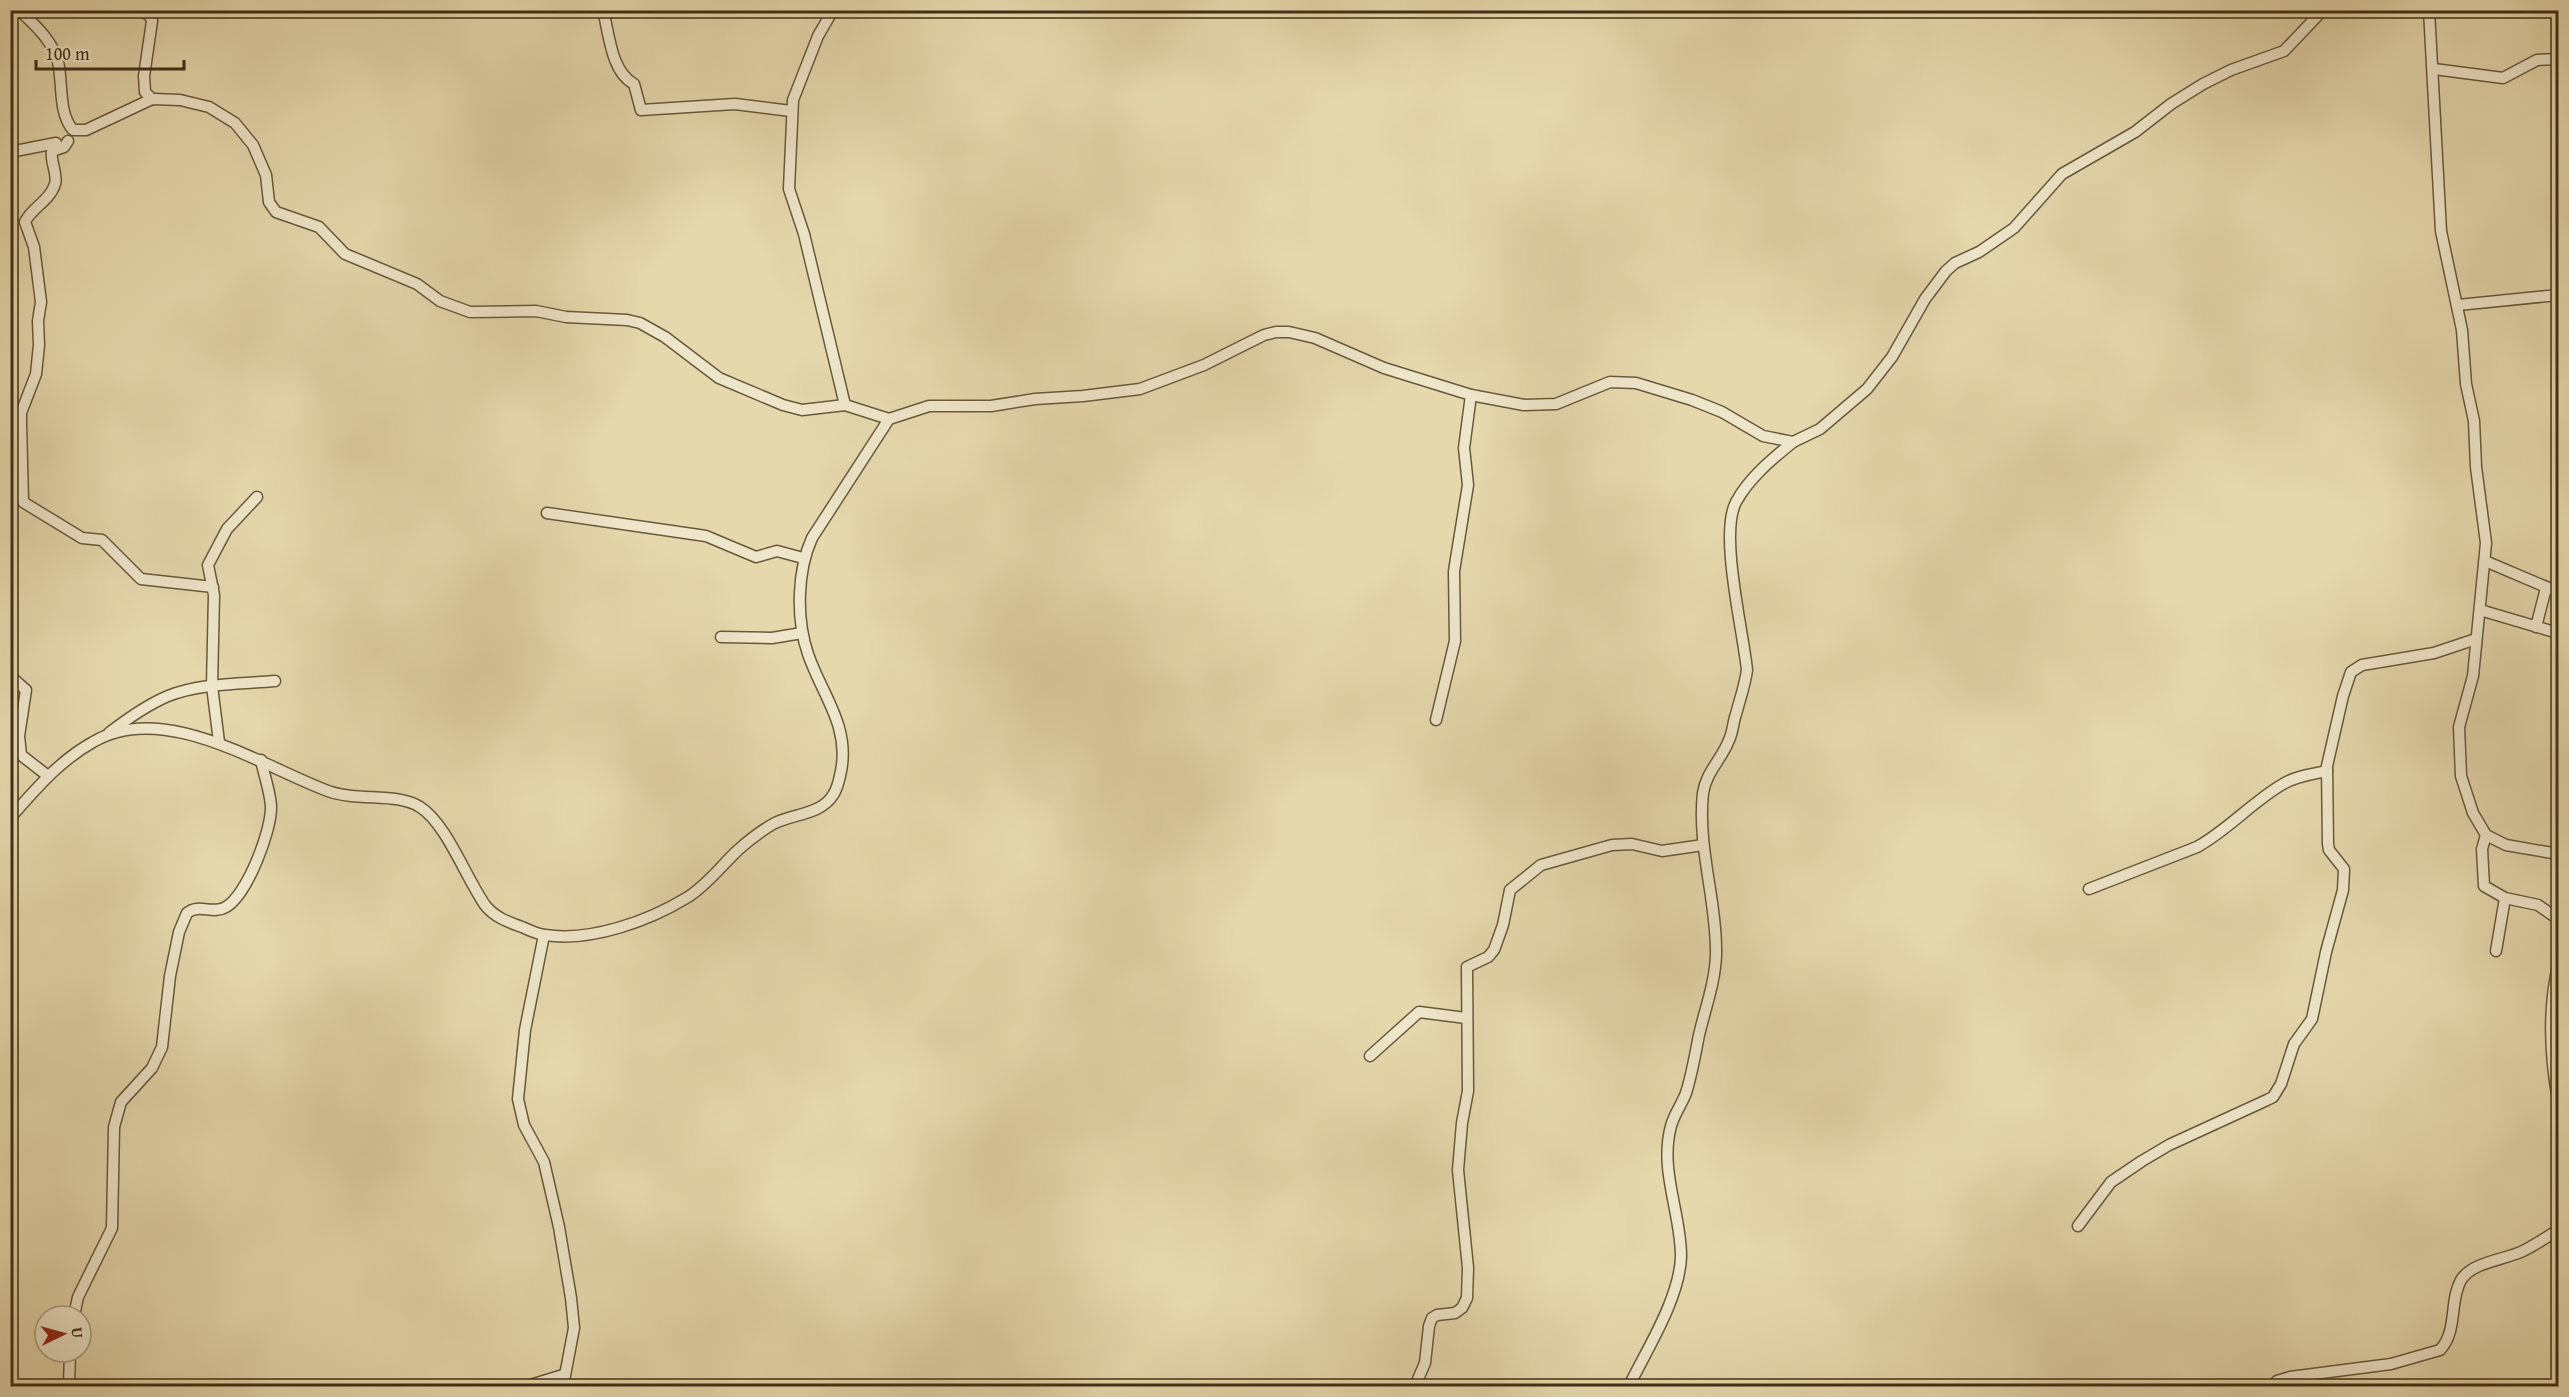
<svg xmlns="http://www.w3.org/2000/svg" width="2569" height="1397" viewBox="0 0 2569 1397" font-family="'Gentium Book Plus',serif">
<style>
.lines{fill:none;stroke-linecap:round;stroke-linejoin:round}
.minor-casing{stroke:#69593c;stroke-width:13}
.minor{stroke:#eee6ca;stroke-width:10}
</style>
<rect width="100%" height="100%" fill="#e5d8ad"/>
<filter id="stains"><feTurbulence type="fractalNoise" baseFrequency=".00333" numOctaves="4"/><feColorMatrix values="0 0 0 0 .2 0 0 0 0 .09 0 0 0 0 .02 0 0 0 .5 -.17"/></filter>
<radialGradient id="worn" r=".72"><stop offset=".6" stop-color="#630" stop-opacity="0"/><stop offset="1" stop-color="#630" stop-opacity=".3"/></radialGradient>
<g class="lines">
<g class="minor-casing">
<g id="minor">
<path d="M 19,10 C 35,25 52,40 58,62 C 63,83 58,113 73,130 L 86,130 L 152,99 L 180,100 L 209,107 L 235,123 L 253,145 L 266,175 L 269,202 L 276,212 L 319,227 L 345,254 L 417,284 L 440,301 L 470,312 L 536,311 L 566,317 L 627,320 L 640,323 L 665,337 L 719,378 L 783,405 L 802,410 L 845,405 L 889,419"/>
<polyline points="140,10 150,16 152,21 144,76 145,92 152,99"/>
<path d="M 603,10 C 609,33 611,72 634,84 L 641,110 L 735,104 L 791,111"/>
<polyline points="833,10 818,36 793,100 789,189 804,234 845,405"/>
<polyline points="2429,10 2441,231 2462,330 2466,384 2474,421 2476,467 2486,543 2473,676 2459,727 2461,776 2473,813 2486,835 2506,845 2558,854"/>
<polyline points="2434,69 2503,78 2537,60 2558,59"/>
<path d="M 68,141 L 64,147 L 52,151 C 50,162 58,174 55,184 C 50,201 31,208 25,222 L 34,247 L 41,302 L 38,321 L 39,345 L 36,374 L 21,413 L 21,422 L 23,502 L 82,538 L 102,540 L 141,579 L 213,587"/>
<polyline points="10,152 56,143"/>
<polyline points="2458,305 2558,295"/>
<polyline points="547,513 706,536 756,557 777,551 803,558"/>
<polyline points="2485,561 2558,592"/>
<polyline points="2480,610 2558,633"/>
<polyline points="2536,627 2546,588"/>
<polyline points="721,637 772,638 802,633"/>
<polyline points="10,676 26,690 19,736 21,755 48,776"/>
<polyline points="1436,720 1455,641 1454,571 1468,485 1464,448 1471,395"/>
<path d="M 109,733 C 127,719 147,705 168,696 C 200,683 241,684 275,681"/>
<polyline points="219,742 212,686 214,595 208,565 227,529 257,497"/>
<path d="M 10,818 C 36,789 59,761 93,742 C 164,700 261,766 328,791 C 358,802 397,792 420,807 C 446,823 466,878 485,905 C 494,917 508,922 522,927 C 529,930 537,934 545,935 C 591,942 649,921 688,897 C 708,884 720,867 738,850 C 748,841 761,831 773,824 C 791,814 821,815 833,795 C 838,788 839,780 841,771 C 850,726 822,695 808,654 C 796,619 797,571 812,538 L 889,419 L 929,406 L 991,406 L 1035,399 L 1083,396 L 1140,389 L 1204,365 L 1264,335 L 1276,332 L 1289,332 L 1315,338 L 1384,368 L 1471,395 L 1524,405 L 1556,404 L 1610,382 L 1636,383 L 1692,400 L 1722,412 L 1763,436 L 1793,442 L 1820,429 L 1867,389 L 1892,357 L 1925,299 L 1946,271 L 1955,263 L 1979,252 L 2014,228 L 2062,174 L 2135,132 L 2171,104 L 2203,84 L 2231,70 L 2284,51 L 2323,10"/>
<polyline points="2486,835 2482,849 2484,886 2505,898 2496,951"/>
<path d="M 2089,889 L 2197,847 C 2228,830 2252,802 2283,784 C 2296,776 2313,774 2327,771"/>
<polyline points="2505,898 2538,905 2558,919"/>
<polyline points="544,935 525,1030 518,1099 524,1125 544,1162 559,1227 571,1298 574,1328 563,1386"/>
<path d="M 2558,966 C 2548,1009 2550,1056 2558,1100"/>
<polyline points="1370,1056 1419,1012 1466,1018"/>
<polyline points="2078,1226 2111,1182 2142,1161 2169,1145 2267,1100 2273,1097 2281,1084 2294,1044 2312,1019 2326,952 2343,890 2344,869 2329,850 2328,844 2327,766 2343,696 2351,672 2362,665 2434,653 2476,639"/>
<path d="M 74,1316 L 78,1297 L 112,1228 L 114,1127 L 121,1102 L 152,1068 L 162,1047 L 170,976 L 179,932 L 187,913 C 199,903 213,915 226,907 C 247,895 272,830 271,806 C 270,791 264,775 261,760"/>
<polyline points="69,1386 70,1352"/>
<polyline points="527,1386 563,1375"/>
<polyline points="1415,1386 1425,1363 1429,1326 1432,1318 1437,1315 1455,1313 1462,1308 1467,1298 1468,1268 1458,1170 1462,1123 1468,1091 1467,967 1488,957 1494,950 1503,925 1510,890 1541,865 1612,845 1632,844 1662,851 1703,845"/>
<path d="M 1629,1386 C 1647,1349 1680,1298 1681,1256 C 1681,1213 1659,1170 1671,1126 C 1674,1114 1682,1104 1686,1093 C 1692,1074 1695,1055 1699,1035 C 1705,1009 1715,983 1716,955 C 1717,901 1697,847 1703,793 C 1706,772 1722,759 1729,740 C 1733,732 1733,722 1736,714 C 1740,699 1745,685 1747,670 C 1743,630 1719,534 1736,502 C 1749,478 1772,459 1793,442"/>
<path d="M 2272,1386 L 2277,1381 L 2290,1377 L 2391,1364 L 2440,1350 C 2458,1331 2449,1301 2461,1280 C 2472,1262 2504,1260 2523,1251 C 2535,1245 2547,1237 2558,1230"/>
</g>
</g>
<use href="#minor" class="minor"/>
</g>
<rect width="2569" height="1397" fill="none" stroke="#e5d8ad" stroke-width="36"/>
<rect x="12" y="12" width="2545" height="1373" fill="none" stroke="#402f17" stroke-width="3"/>
<rect x="18" y="18" width="2533" height="1361" fill="none" stroke="#402f17" stroke-width="1.5"/>
<g transform="translate(63 1334) rotate(85)"><circle r="28" fill="#eee6ca" stroke="#a89d82" stroke-width="1.5"/>
<path d="M0-4.5L10 22L0 15L-10 22Z" fill="#8f2418"/>
<text y="-9" font-size="16" font-weight="bold" text-anchor="middle" fill="#402f17">U</text>
</g>
<path d="M36 60v9h148v-9" fill="none" stroke="#402f17" stroke-width="3"/>
<text x="45" y="60" font-size="18" fill="#402f17" stroke="#eee6ca" stroke-width="4.5" paint-order="stroke">100 m</text>
<rect width="100%" height="100%" filter="url(#stains)"/>
<rect width="100%" height="100%" fill="url(#worn)"/>
</svg>
